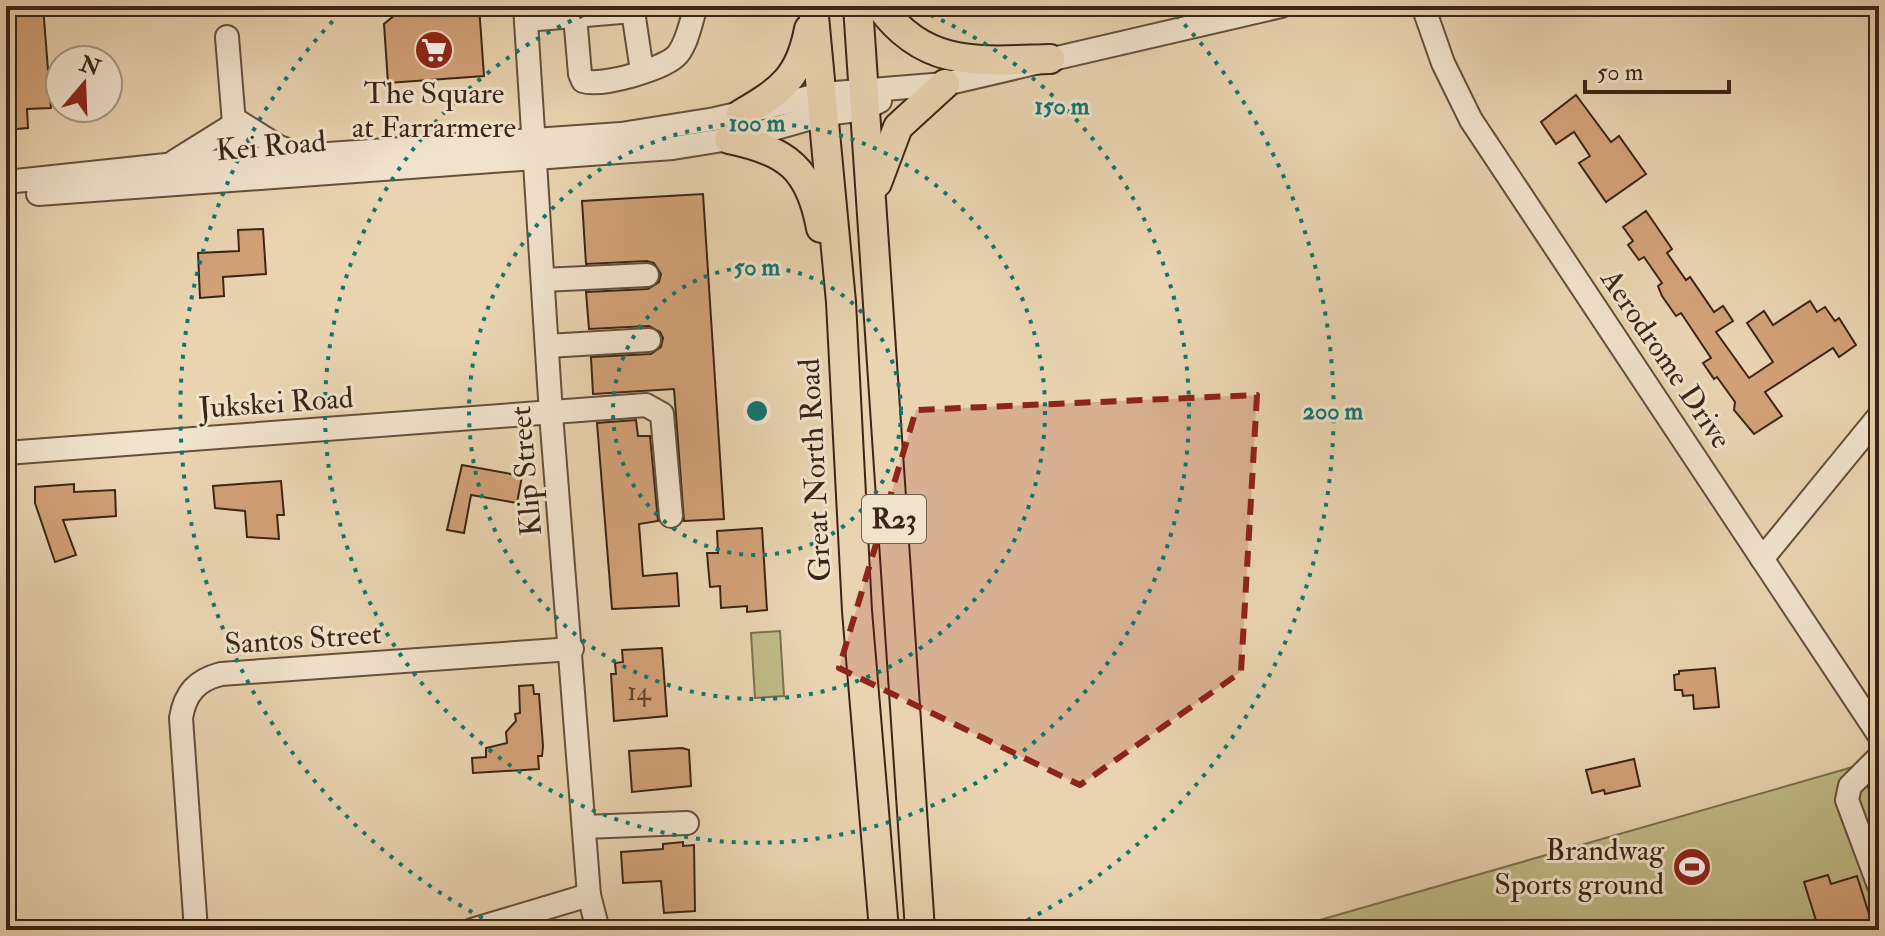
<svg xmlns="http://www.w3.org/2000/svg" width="1885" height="936" viewBox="0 0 1885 936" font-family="'IM FELL Double Pica',serif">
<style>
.green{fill:#bfba86;stroke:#7d704e;stroke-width:2}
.building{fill:#d2a077;stroke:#3b2516;stroke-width:2}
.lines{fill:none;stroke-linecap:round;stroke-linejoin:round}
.minor-casing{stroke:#66503c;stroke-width:26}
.major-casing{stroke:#3b2516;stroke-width:32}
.minor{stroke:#f1e2cc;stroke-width:22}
.major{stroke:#e9d3b0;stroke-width:28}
.marked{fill:#8f2418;fill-opacity:0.2;stroke:#8f2418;stroke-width:6;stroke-dasharray:16 10;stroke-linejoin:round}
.ring{fill:none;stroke:#0f766e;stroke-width:4;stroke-dasharray:4 8}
.labels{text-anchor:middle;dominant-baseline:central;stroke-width:6;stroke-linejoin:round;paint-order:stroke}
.number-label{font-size:26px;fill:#61442e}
.shield{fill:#f1e2cc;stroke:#725e4d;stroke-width:2}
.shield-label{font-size:28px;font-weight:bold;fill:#3b2516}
.poi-label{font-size:30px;fill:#3b2516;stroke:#f1e2cc}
.street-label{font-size:30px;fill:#3b2516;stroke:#f1e2cc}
.centre{fill:#0f766e;stroke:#f1e2cc;stroke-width:4}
.ring-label{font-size:24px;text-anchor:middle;font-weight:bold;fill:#0f766e;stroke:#f1e2cc;stroke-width:6;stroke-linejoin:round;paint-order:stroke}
</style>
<rect width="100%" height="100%" fill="#e9d3b0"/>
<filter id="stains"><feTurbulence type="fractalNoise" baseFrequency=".0025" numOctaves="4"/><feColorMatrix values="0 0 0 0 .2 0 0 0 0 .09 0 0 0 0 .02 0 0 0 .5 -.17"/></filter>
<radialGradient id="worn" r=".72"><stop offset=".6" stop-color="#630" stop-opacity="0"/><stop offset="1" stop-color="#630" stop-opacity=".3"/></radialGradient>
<g class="green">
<polygon points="780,631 784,696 755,698 751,633"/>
<polygon points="1853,767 1879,804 1879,930 1285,930"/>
</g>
<g class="building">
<polygon points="6,6 43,6 51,108 27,109 28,128 6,130"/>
<polygon points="406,6 479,6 484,76 388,83 384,24"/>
<polygon points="1576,95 1611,142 1619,136 1646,174 1606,202 1579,163 1590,156 1574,132 1556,144 1541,122"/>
<polygon points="703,194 724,519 684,521 674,389 593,394 591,357 651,354 661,347 663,338 660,332 649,326 589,329 586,292 648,289 659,282 661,274 654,263 647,261 586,264 582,201"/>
<polygon points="1646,211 1672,249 1667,253 1686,280 1690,277 1714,312 1723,306 1733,321 1716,332 1749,378 1773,362 1747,323 1764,311 1773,325 1810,301 1817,312 1825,307 1835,321 1839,318 1856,345 1839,357 1833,348 1765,392 1782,416 1754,434 1734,410 1735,402 1717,377 1714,379 1703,363 1711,358 1681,313 1676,316 1662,296 1658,286 1662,283 1644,257 1639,260 1628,245 1633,241 1623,227"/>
<polygon points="263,229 266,274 223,277 224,296 200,298 198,253 239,251 238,230"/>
<polygon points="636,420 638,436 650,436 658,521 639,524 643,576 677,573 679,606 612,609 597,423"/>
<polygon points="462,465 522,476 517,503 471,495 464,533 447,530"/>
<polygon points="281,481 284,515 277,515 279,539 247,537 245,511 215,508 213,486"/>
<polygon points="74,484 74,492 115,490 116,516 63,520 76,555 55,562 35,503 35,487"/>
<polygon points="762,528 767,610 747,612 747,606 721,608 720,586 710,587 707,553 718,553 717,531"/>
<polygon points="662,648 667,716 614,721 611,674 616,674 615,663 623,662 622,650"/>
<polygon points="1715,668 1719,707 1694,709 1693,695 1683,696 1682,690 1675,690 1674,675 1679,674 1679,671"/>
<polygon points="533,685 534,694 539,694 543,746 542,756 538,756 539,769 473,773 472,758 486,757 486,748 507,743 506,732 516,721 515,714 520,713 519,686"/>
<polygon points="682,748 689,750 691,786 632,792 629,751"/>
<polygon points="1634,759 1640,786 1605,794 1604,790 1592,793 1586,770"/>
<polygon points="683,842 683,846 694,845 695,911 664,913 661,881 623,883 621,852 663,849 663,844"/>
<polygon points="1828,875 1831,884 1857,876 1874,930 1819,930 1804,882"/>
</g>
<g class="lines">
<g class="minor-casing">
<g id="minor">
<polyline points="525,6 551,414 589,895 598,930"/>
<polyline points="1423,6 1443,63 1471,120 1879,735"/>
<polyline points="633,11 642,71"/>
<path d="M 575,16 L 580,74 L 583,81 C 601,87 666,69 678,54 C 688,41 691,21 696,6"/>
<polyline points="526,20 633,11 637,6"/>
<polyline points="227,37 238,173"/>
<polyline points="236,120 279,147 298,154"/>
<polyline points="175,161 236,123"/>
<polyline points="6,182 166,165 621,134 715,119 823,94 945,84 1281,6"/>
<polyline points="38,194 673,148 748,136 826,114 864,109 880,101"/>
<polyline points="543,280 647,275"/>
<polyline points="547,346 649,340"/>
<polyline points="6,453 646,405 662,414 671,516"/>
<polyline points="1762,559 1879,416"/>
<polyline points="1879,757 1850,786 1847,800 1879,886"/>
<polyline points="584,827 687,823"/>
<path d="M 196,930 L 181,718 C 185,693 197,680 221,674 L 572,649"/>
<polyline points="472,930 589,895"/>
</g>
</g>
<g class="major-casing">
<g id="major">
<polyline points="813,6 841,302 857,611 884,930"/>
<polyline points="858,6 920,930"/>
<path d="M 880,6 C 925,69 981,61 1050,59"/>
<path d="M 741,114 C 782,90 800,77 809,29"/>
<path d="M 729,139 C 788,151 810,169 821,228"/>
<polyline points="877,183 898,127 945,84"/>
</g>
</g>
<use href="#minor" class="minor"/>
<use href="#major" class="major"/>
</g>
<path class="marked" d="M 1257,395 L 1241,672 L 1080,785 L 839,668 L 916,410 Z"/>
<g class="ring">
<circle cx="757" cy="411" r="144"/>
<circle cx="757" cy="411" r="288"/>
<path d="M908 6A432 432 0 1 1 606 6"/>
<path d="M504 929A576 576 0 0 1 346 7M1168 7A576 576 0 0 1 1010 929"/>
</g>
<defs>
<g id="supermarket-disc" transform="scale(2)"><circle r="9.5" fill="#8f2418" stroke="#f1e2cc"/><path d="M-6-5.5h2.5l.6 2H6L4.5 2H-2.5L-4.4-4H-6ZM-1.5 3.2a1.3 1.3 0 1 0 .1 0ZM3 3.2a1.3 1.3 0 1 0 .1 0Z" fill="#fff"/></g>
<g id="stadium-disc" transform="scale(2)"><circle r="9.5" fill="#8f2418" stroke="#f1e2cc"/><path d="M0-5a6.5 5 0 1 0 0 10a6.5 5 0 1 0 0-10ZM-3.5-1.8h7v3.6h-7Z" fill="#fff"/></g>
</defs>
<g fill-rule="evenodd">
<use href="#supermarket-disc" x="434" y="50"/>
<use href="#stadium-disc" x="1692" y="867"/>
</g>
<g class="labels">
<g class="number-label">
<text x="639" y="692">14</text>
</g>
<rect class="shield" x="862" y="495" width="64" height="48" rx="6"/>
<g class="shield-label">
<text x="894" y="519">R23</text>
</g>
<g class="poi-label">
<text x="434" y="93">The Square<tspan x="434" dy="34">at Farrarmere</tspan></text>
<text x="1664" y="850" text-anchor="end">Brandwag<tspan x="1664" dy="34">Sports ground</tspan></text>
</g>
<g class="street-label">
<text transform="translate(271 146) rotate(-5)">Kei Road</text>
<text transform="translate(1666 359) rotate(56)">Aerodrome Drive</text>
<text transform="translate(276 403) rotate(-4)">Jukskei Road</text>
<text transform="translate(815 470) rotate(-93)">Great North Road</text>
<text transform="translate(526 471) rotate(-95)">Klip Street</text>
<text transform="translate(303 639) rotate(-4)">Santos Street</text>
</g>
</g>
<circle cx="757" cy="411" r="12" class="centre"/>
<g class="ring-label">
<text x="1062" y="114">150 m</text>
<text x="757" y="131">100 m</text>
<text x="757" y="275">50 m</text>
<text x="1333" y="419">200 m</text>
</g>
<rect width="1885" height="936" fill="none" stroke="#e9d3b0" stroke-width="32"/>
<rect x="8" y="8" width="1869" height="920" fill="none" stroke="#3b2516" stroke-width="4"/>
<rect x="16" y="16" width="1853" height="904" fill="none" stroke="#3b2516" stroke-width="2"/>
<g transform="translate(84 84) rotate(19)"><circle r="38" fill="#f1e2cc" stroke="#a89683" stroke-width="2"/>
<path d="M0-6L14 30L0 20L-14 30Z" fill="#8f2418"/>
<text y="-12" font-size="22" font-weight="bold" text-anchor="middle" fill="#3b2516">N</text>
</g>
<path d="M1585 80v12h144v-12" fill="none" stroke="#3b2516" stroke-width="4"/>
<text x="1597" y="80" font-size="24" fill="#3b2516" stroke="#f1e2cc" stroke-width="6" paint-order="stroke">50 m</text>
<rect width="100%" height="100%" filter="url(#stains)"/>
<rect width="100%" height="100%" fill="url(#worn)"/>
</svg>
